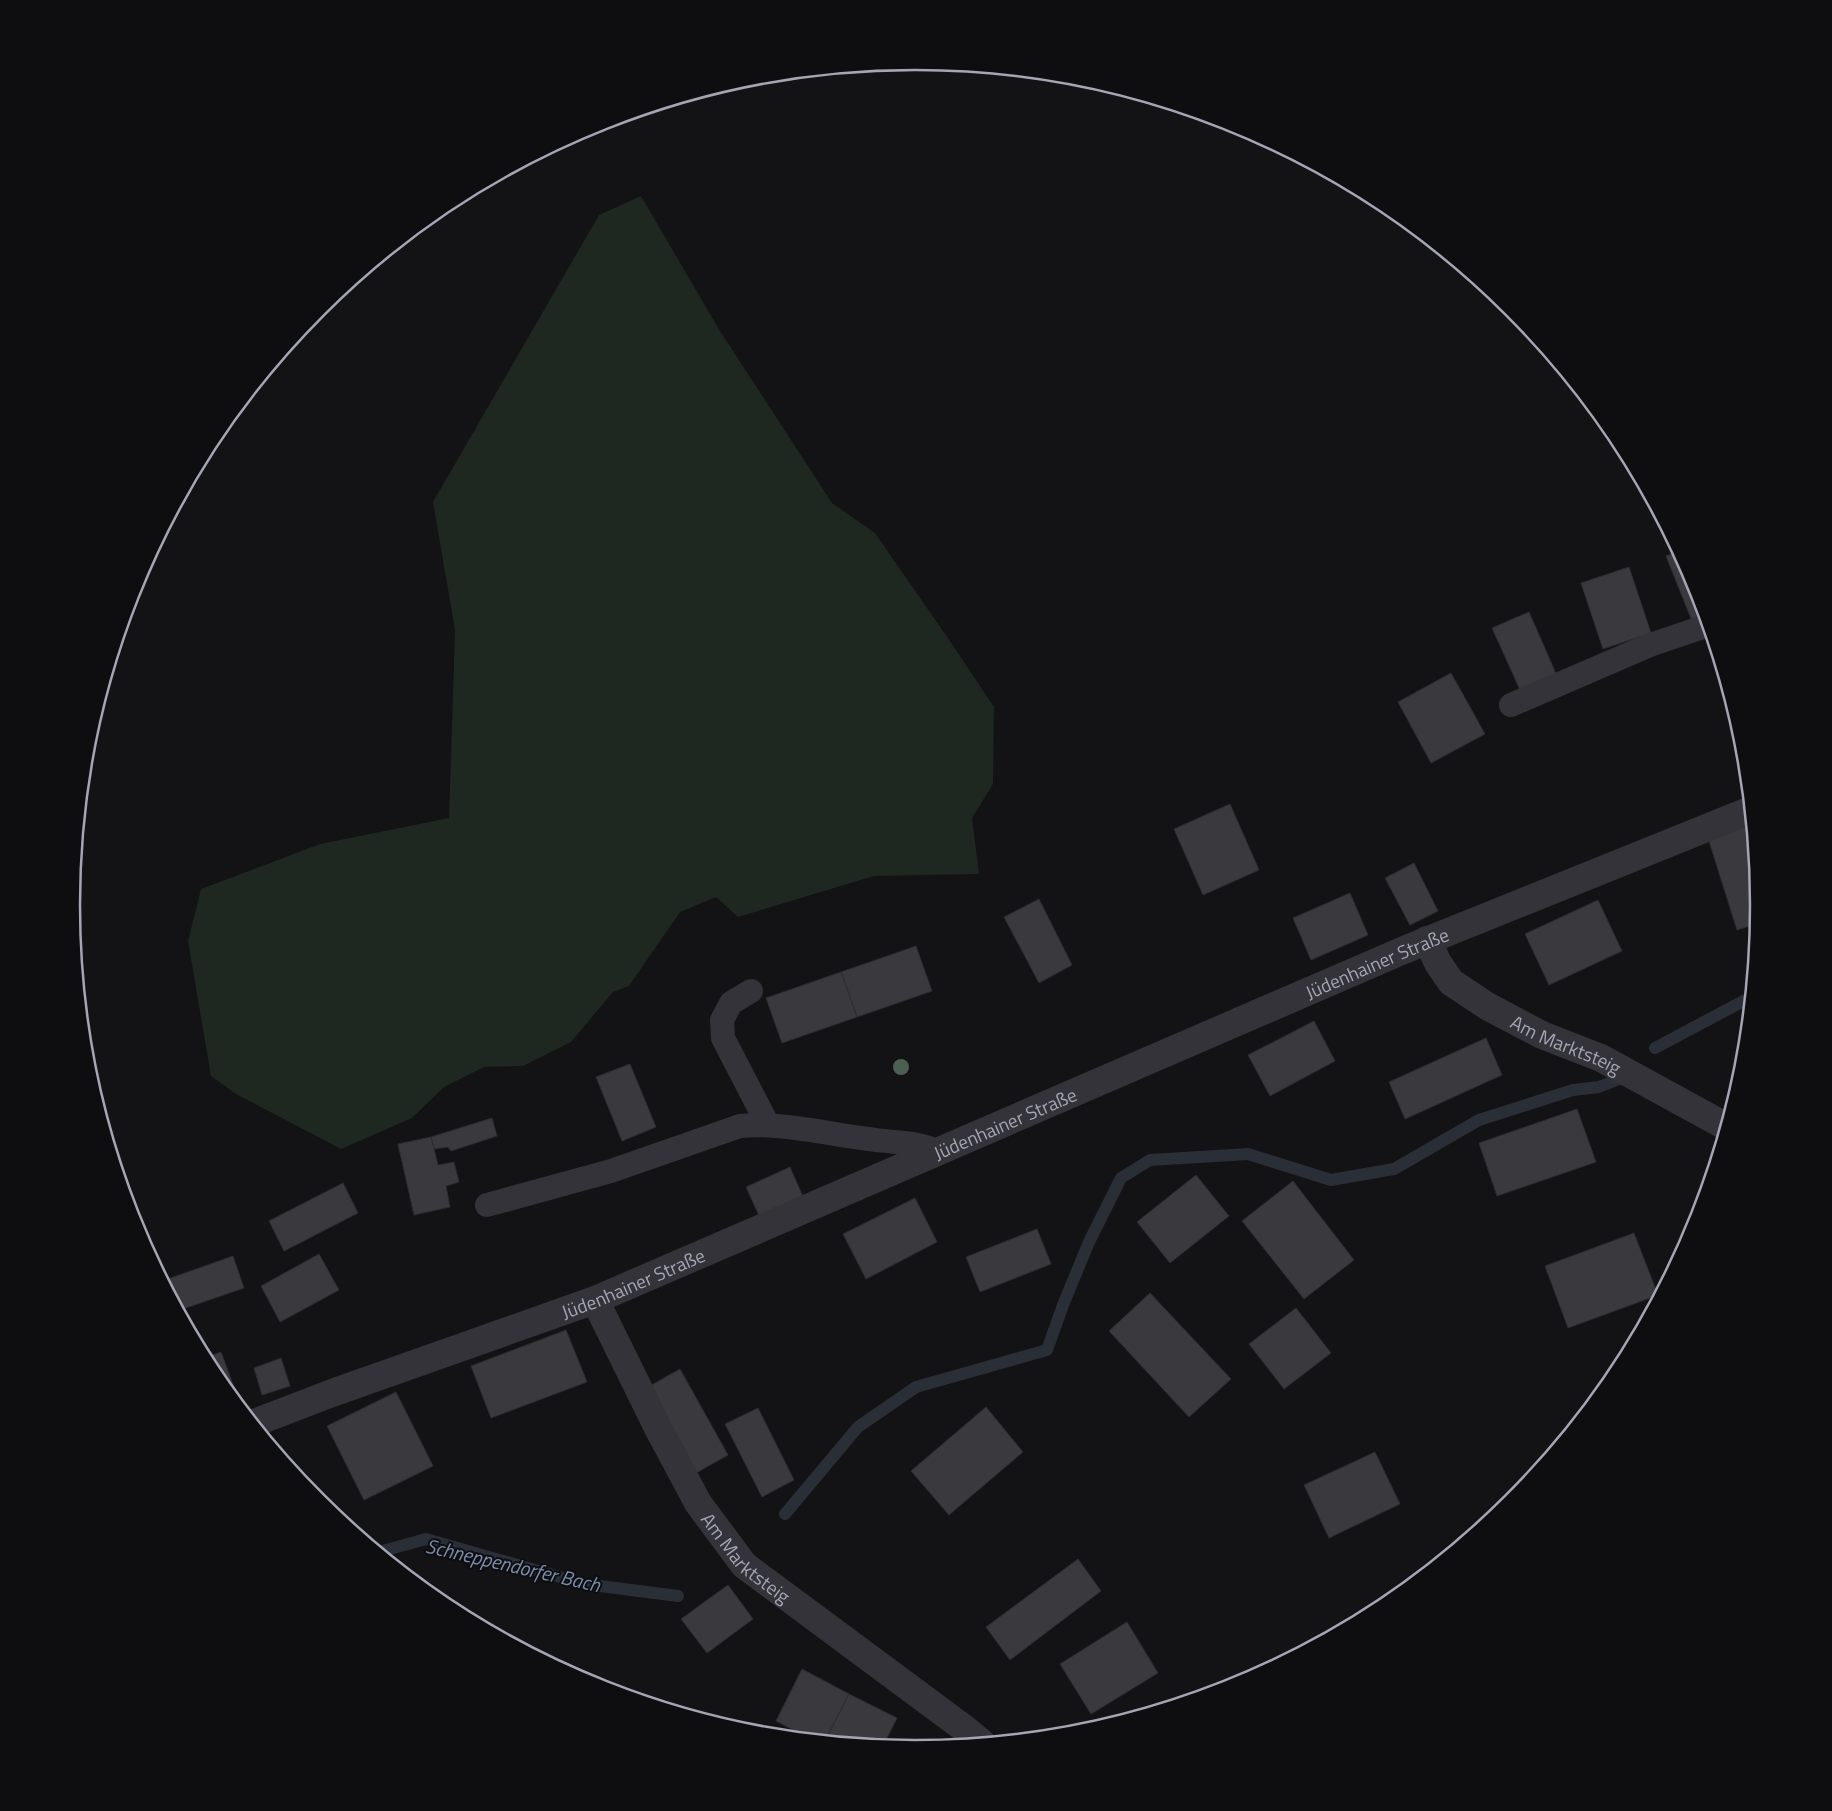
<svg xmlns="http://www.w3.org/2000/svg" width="1832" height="1811" viewBox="0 0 1832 1811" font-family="'Titillium Web',sans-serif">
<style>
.green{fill:#1f2721}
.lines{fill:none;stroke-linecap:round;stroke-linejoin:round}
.stream{stroke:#292e37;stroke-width:12}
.building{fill:#3a3a3e;stroke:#2d2c30}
.service{stroke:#343339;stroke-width:24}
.minor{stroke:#343339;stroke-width:28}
.tree{fill:#4c6052}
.labels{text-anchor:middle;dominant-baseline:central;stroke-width:4;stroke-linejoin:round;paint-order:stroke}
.street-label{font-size:19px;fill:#a4a6b4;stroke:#0e0d0f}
.water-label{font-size:20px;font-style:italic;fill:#7b8daf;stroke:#0e0d0f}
.rim{fill:none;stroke:#a4a6b4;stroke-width:2.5}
</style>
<rect width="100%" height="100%" fill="#131214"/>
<polygon class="green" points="641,196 720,331 832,503 875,533 950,641 994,707 993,784 972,818 979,874 874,876 738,917 716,897 680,912 629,986 613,992 571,1042 523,1066 484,1067 444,1087 412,1118 341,1149 236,1094 211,1076 188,941 201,889 320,844 449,818 455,630 433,502 599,215"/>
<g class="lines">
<g class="stream">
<polyline points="1655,1048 1751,997"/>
<polyline points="785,1514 858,1427 916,1387 1047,1350 1063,1305 1089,1242 1121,1178 1150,1160 1248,1154 1331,1180 1394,1169 1479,1120 1573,1090 1599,1087 1619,1079"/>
<polyline points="379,1552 426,1539 584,1584 678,1596"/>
</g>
</g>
<g class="building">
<polygon points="1679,551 1696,583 1706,615 1692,621 1666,556"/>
<polygon points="1629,567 1651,633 1603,649 1581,583"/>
<polygon points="1529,612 1557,676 1521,692 1492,628"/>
<polygon points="1451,673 1485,734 1431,763 1398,702"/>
<polygon points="1230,804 1259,870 1203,895 1174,829"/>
<polygon points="1749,825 1754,840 1760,906 1759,923 1737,930 1708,838"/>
<polygon points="1414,863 1438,911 1410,925 1385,878"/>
<polygon points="1350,893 1368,935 1311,960 1293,918"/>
<polygon points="1039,899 1072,965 1039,983 1004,917"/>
<polygon points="1598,900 1622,951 1549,985 1525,934"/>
<polygon points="916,946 932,991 857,1017 841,972"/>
<polygon points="841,972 857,1017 782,1043 766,998"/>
<polygon points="1314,1021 1335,1061 1270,1096 1248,1055"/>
<polygon points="1486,1038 1502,1075 1405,1119 1389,1082"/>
<polygon points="630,1064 656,1127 622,1141 596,1077"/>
<polygon points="1577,1109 1596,1162 1497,1196 1479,1143"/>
<polygon points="492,1118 497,1136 451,1151 448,1147 434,1149 431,1137"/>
<polygon points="431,1137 438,1165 454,1162 459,1182 446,1186 450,1207 414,1215 398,1144"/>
<polygon points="790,1167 804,1199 760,1218 746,1187"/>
<polygon points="1196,1175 1229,1216 1170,1263 1137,1222"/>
<polygon points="1293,1181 1354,1260 1304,1299 1242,1221"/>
<polygon points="343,1183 358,1213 284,1251 269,1221"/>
<polygon points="915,1198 937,1242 866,1279 843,1234"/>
<polygon points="1037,1229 1051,1264 980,1292 966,1257"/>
<polygon points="1634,1233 1658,1295 1568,1328 1545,1266"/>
<polygon points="319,1254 339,1290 280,1322 261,1286"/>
<polygon points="233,1256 244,1288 180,1310 165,1280"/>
<polygon points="1150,1293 1231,1379 1189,1417 1109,1331"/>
<polygon points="1296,1308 1331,1353 1284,1389 1249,1344"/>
<polygon points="566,1330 587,1382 491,1418 471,1366"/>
<polygon points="221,1352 238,1398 235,1400 214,1374 205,1358"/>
<polygon points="281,1358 290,1386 262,1395 254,1368"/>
<polygon points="680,1369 728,1455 696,1473 648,1387"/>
<polygon points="396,1392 433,1466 364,1500 327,1426"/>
<polygon points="986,1407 1023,1452 949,1515 911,1471"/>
<polygon points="758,1408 794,1480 762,1497 725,1424"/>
<polygon points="1375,1452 1400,1504 1329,1538 1304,1485"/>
<polygon points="1078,1559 1101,1591 1010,1660 986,1627"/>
<polygon points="728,1585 753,1619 707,1653 681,1619"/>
<polygon points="1127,1622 1158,1673 1091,1714 1060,1664"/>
<polygon points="802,1669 849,1694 825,1741 813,1740 776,1721"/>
<polygon points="849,1694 897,1718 883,1746 825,1741"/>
</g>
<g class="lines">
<g class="service">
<polyline points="1511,705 1650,645 1709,625"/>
<polyline points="751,991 731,1003 722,1020 723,1038 768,1125"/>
<path d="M 487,1205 L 611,1171 L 740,1126 C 782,1122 827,1134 869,1139 C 892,1143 916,1141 936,1151"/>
</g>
<g class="minor">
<path id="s1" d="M 1427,940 L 1438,963 L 1451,982 L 1487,1006 L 1542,1035 L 1601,1058 L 1727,1127"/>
<path id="s2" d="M 595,1300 L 659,1430 L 698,1503 L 744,1565 L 965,1729 L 982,1743"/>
<path id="s3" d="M 254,1423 L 332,1393 L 595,1300 L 1404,950 L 1751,810"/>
</g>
</g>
<circle class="tree" cx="901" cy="1067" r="8"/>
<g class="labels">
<g class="street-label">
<text stroke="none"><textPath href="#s3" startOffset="1214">Jüdenhainer Straße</textPath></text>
<text stroke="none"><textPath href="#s1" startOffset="180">Am Marktsteig</textPath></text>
<text stroke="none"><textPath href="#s3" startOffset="809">Jüdenhainer Straße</textPath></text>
<text stroke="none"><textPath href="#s3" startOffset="404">Jüdenhainer Straße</textPath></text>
<text stroke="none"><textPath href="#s2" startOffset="301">Am Marktsteig</textPath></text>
</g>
<g class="water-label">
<text transform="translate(513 1565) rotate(13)">Schneppendorfer Bach</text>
</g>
</g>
<path d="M0 0H1832V1811H0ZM80 905a835 835 0 1 1 1670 0a835 835 0 1 1-1670 0Z" fill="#0e0d0f" fill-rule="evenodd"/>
<path class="rim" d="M80 905a835 835 0 1 1 1670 0a835 835 0 1 1-1670 0Z"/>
</svg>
